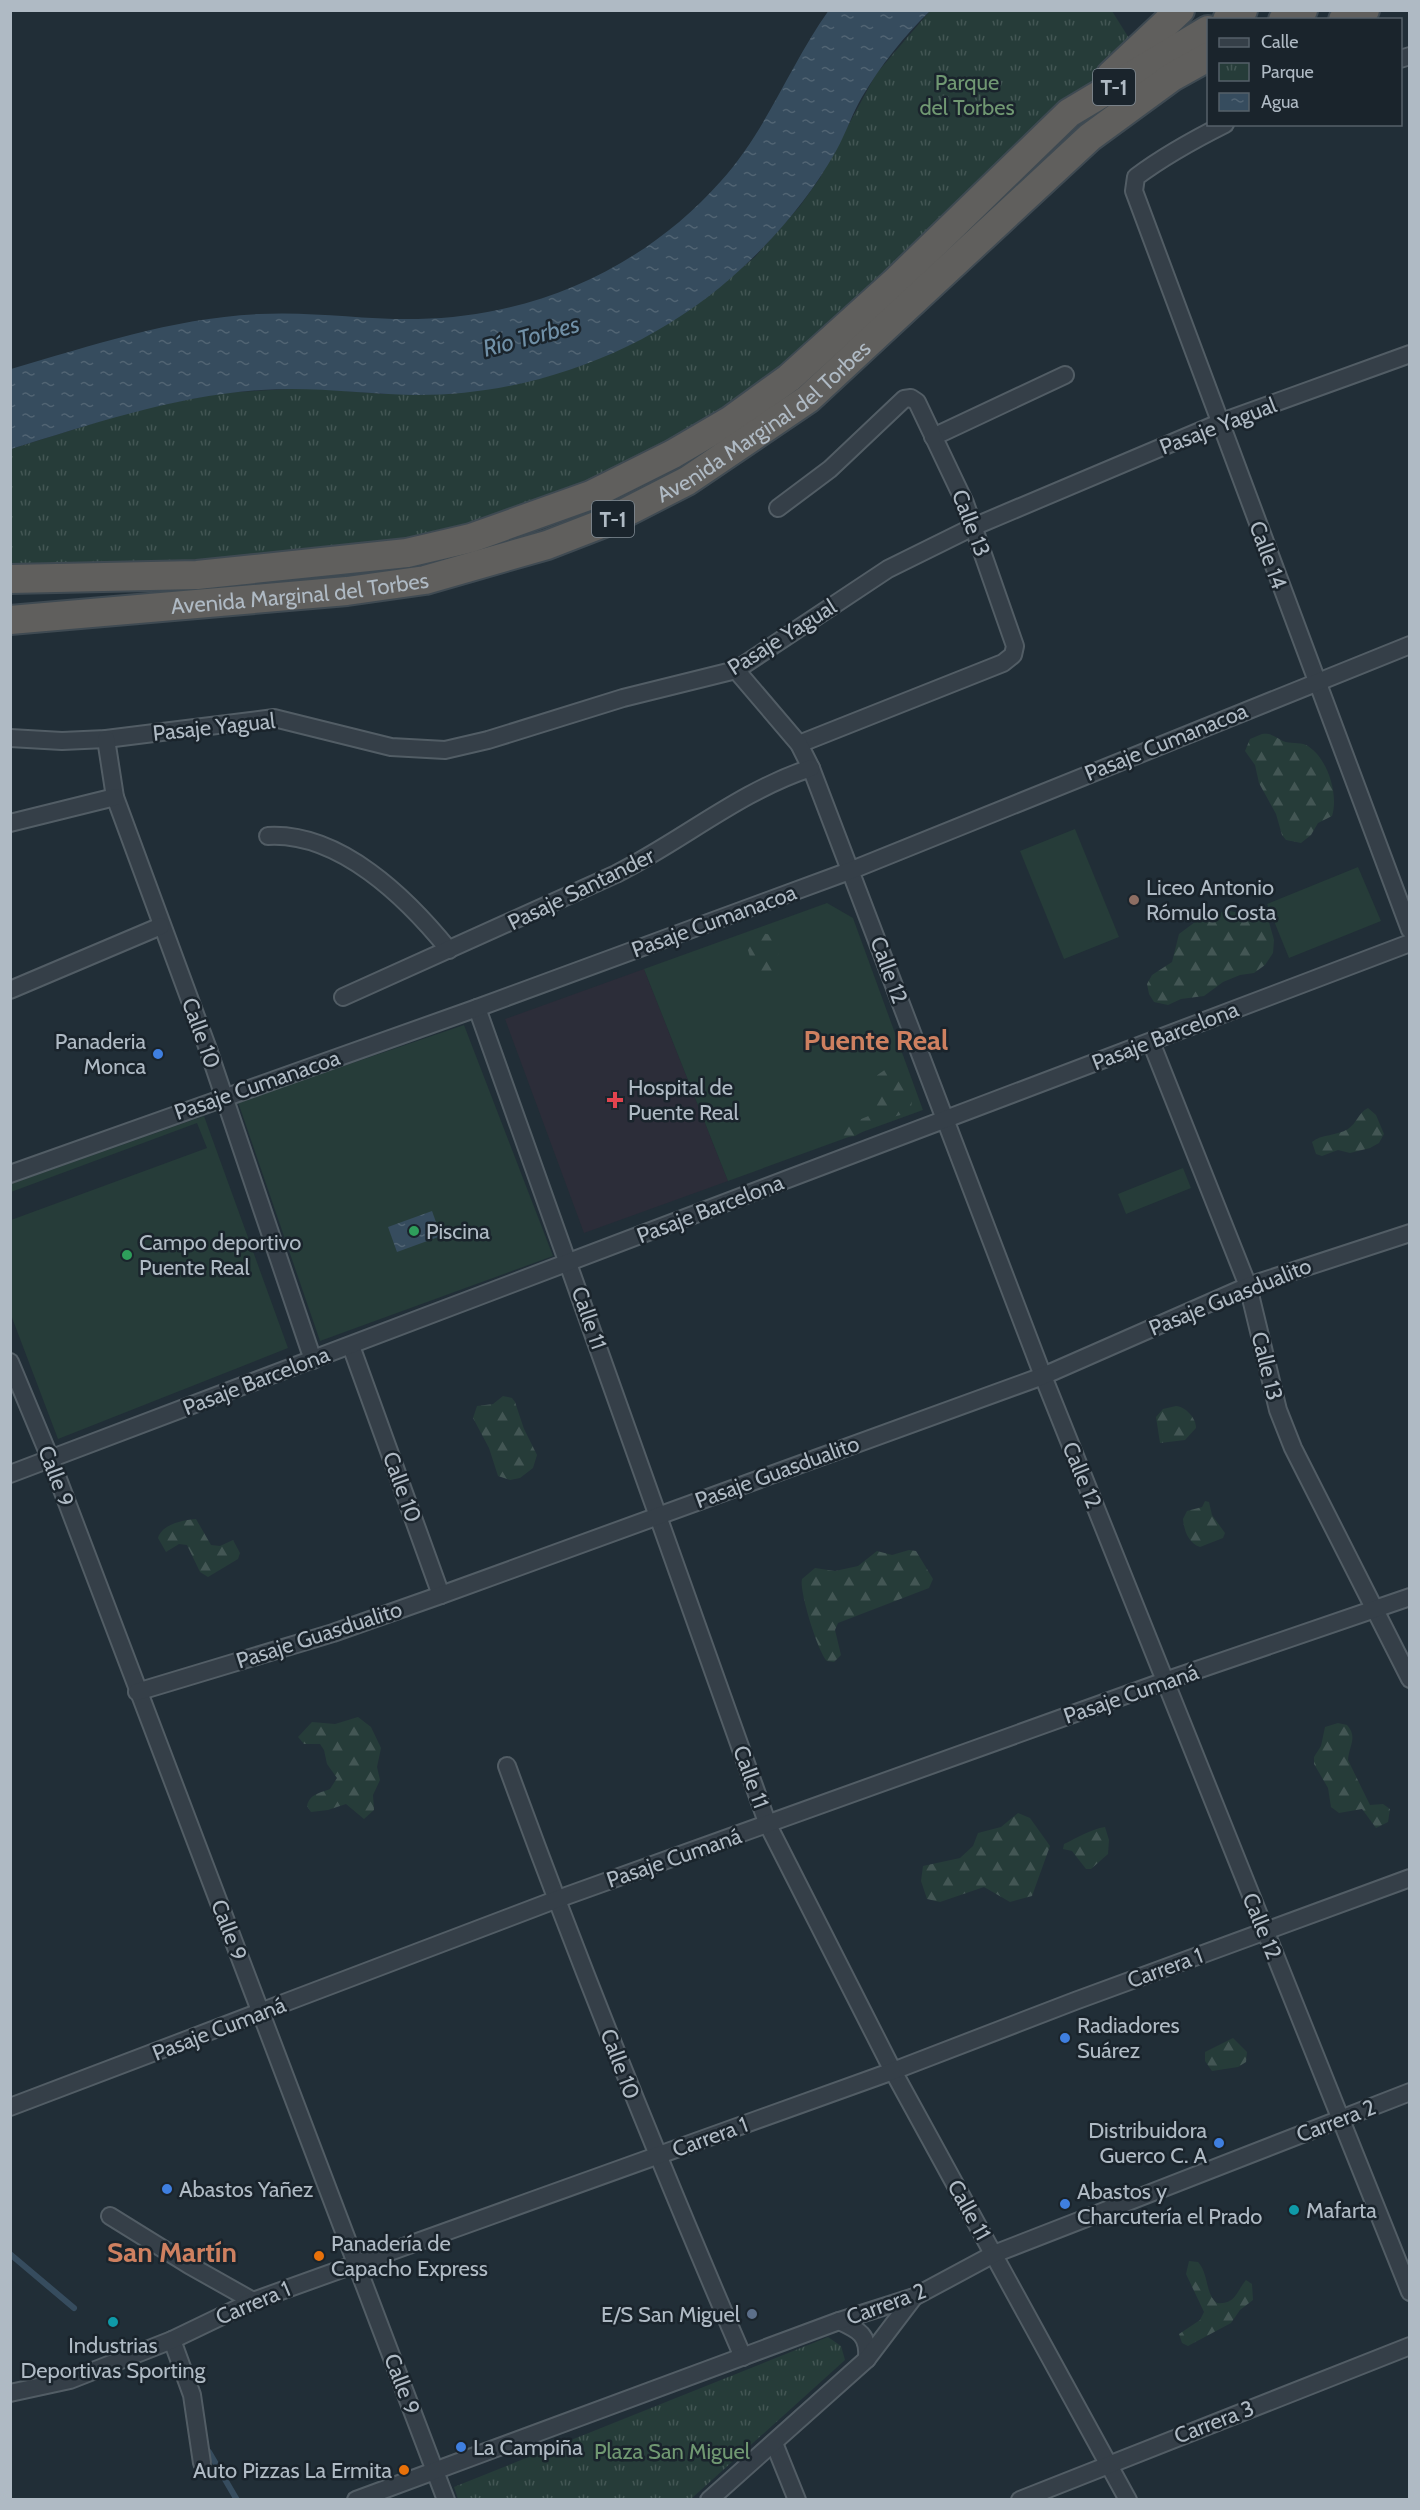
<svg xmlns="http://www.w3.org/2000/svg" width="1420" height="2510" viewBox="0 0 1420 2510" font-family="Cabin,sans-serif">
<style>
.medical{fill:#2c2d39}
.grass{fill:#263c39}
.forest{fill:url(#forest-firs)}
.park{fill:url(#park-tufts)}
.water{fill:url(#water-ripples)}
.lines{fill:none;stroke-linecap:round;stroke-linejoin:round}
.stream{stroke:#364c5e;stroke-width:6}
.minor-casing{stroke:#525d65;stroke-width:20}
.trunk-casing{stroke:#3f4a52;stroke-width:32}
.minor{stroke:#353f48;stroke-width:16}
.trunk{stroke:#605f5d;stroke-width:28}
.education-dot{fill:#8d6e63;stroke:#1a242c;stroke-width:2}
.shop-dot{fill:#3f7fe0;stroke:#1a242c;stroke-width:2}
.health-dot{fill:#e0444e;stroke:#1a242c;stroke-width:2}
.leisure-dot{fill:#2e9e5b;stroke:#1a242c;stroke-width:2}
.culture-dot{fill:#0f9aa8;stroke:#1a242c;stroke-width:2}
.food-dot{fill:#e8710a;stroke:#1a242c;stroke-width:2}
.service-dot{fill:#5c6f8a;stroke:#1a242c;stroke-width:2}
.labels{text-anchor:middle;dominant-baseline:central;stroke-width:5;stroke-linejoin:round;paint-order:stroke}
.shield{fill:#1a242c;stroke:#828d96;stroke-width:1.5}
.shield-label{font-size:21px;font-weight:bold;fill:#afbac4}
.park-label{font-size:22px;fill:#709872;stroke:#1a242c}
.street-label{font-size:22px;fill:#afbac4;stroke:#1a242c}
.poi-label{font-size:22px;fill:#afbac4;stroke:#1a242c;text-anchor:start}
.water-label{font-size:24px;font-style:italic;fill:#7090a7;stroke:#1a242c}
.district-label{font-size:28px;font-weight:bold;fill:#ce8060;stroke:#1a242c}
</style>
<defs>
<pattern id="forest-firs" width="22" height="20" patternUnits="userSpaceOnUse" patternTransform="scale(1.5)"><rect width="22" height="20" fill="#263c39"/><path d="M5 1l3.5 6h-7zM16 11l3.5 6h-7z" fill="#435654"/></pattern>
<pattern id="park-tufts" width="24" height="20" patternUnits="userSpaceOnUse" patternTransform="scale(1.5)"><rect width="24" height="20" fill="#263c39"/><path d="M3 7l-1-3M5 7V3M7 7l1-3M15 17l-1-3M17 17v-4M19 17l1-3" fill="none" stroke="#435654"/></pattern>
<pattern id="water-ripples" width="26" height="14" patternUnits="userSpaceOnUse" patternTransform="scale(1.5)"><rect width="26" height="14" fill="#364c5e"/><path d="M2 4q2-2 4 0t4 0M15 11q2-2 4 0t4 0" fill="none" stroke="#516473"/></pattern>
</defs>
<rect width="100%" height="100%" fill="#212e37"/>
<polygon class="medical" points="644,969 728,1181 584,1233 505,1019"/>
<g class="grass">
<polygon points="1075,829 1119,937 1064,959 1020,851"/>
<polygon points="1358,867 1381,921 1289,958 1267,904"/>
<polygon points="827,903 853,918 923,1110 728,1181 644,969"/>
<polygon points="464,1025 553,1256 320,1341 238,1102"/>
<polygon points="204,1116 288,1348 58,1439 11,1315 11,1220 207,1148 197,1123 11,1192 11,1184"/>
<polygon points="1183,1168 1191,1188 1126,1214 1118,1194"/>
</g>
<g class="forest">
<path d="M 1262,734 C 1272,733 1275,737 1283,741 C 1290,744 1299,742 1306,745 C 1327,756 1339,794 1332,816 L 1318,823 L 1311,835 L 1301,843 L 1286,840 L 1282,835 L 1276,814 L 1259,783 L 1255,765 L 1245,751 L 1250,739 Z"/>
<polygon points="1225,910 1244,914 1257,910 1265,914 1269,922 1274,940 1273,953 1265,965 1254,973 1240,975 1223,982 1204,996 1181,999 1168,1005 1154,1002 1149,994 1147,984 1152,975 1172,962 1179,934 1195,922 1209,920"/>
<polygon points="760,933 773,935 779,950 774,974 765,981 755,973 747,947 751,938"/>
<path d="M 889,1067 L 899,1069 C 909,1081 916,1099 909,1113 L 884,1119 L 855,1136 L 839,1138 L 834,1130 L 871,1115 L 873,1078 Z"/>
<path d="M 1368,1108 L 1376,1115 L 1384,1134 L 1379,1143 L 1370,1148 L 1350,1153 L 1338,1150 L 1322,1156 L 1316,1154 L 1312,1142 C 1321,1134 1337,1136 1348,1129 C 1357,1123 1358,1113 1368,1108 Z"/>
<polygon points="503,1396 512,1398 515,1402 524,1429 537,1455 533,1468 520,1478 510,1480 498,1476 489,1448 473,1418 477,1406 493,1404"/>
<path d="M 1176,1406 C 1186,1407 1196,1418 1196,1428 L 1185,1440 L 1160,1443 L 1156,1417 L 1163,1409 Z"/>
<path d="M 1205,1501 L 1209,1502 L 1212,1515 L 1225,1533 L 1223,1538 L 1200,1547 C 1188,1543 1184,1530 1183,1519 L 1187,1511 L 1202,1507 Z"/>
<path d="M 196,1519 L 211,1545 L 220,1546 L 233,1540 L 240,1553 L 238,1559 L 208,1577 L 200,1572 L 187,1545 L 179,1544 L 166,1552 L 158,1538 C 162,1524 183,1520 196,1519 Z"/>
<path d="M 909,1550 L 916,1551 L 933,1579 L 929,1588 L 838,1623 L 835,1630 L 841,1655 L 834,1662 L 827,1661 C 818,1652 799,1591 802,1579 L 815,1568 L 835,1571 L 858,1566 L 877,1551 L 892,1555 Z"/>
<path d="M 358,1717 L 371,1727 L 381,1748 L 377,1767 L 380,1780 L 373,1795 L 374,1810 L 364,1819 L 346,1804 L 328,1810 L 311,1812 L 307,1806 C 310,1793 321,1793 330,1789 L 337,1778 L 327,1764 L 324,1750 L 320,1744 L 304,1744 L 298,1737 L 312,1722 L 335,1724 Z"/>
<path d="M 1338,1723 L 1347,1725 C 1358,1737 1349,1746 1348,1760 L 1368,1801 L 1370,1805 L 1383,1804 L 1390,1809 L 1388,1822 L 1376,1828 L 1362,1809 L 1339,1813 L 1331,1807 L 1328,1788 L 1314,1764 L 1314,1757 L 1321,1746 L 1325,1727 Z"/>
<polygon points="1018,1813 1030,1818 1050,1846 1032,1896 1010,1902 984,1887 940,1902 927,1899 921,1881 923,1866 960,1858 973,1846 978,1833 1001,1827"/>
<path d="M 1105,1827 L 1109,1840 L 1108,1854 L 1091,1869 L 1086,1869 L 1072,1851 L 1063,1849 L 1064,1844 C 1077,1838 1091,1829 1105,1827 Z"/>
<polygon points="1233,2038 1247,2052 1246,2062 1238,2067 1212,2071 1205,2061 1205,2052"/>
<path d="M 1189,2261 L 1198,2262 C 1209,2274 1205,2294 1217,2303 C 1236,2305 1237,2290 1246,2280 L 1252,2284 L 1253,2300 L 1240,2310 L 1231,2323 L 1188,2346 L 1182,2343 L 1179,2334 L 1200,2320 L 1204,2312 L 1186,2274 Z"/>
</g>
<g class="park">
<polygon points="930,11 1112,11 1137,51 731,420 471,538 11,579 11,449 136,410 221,393 307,388 383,394 451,394 518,384 583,365 703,300 755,257 800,206 820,178 876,74"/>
<polygon points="828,2337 841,2346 845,2360 691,2499 458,2499 454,2487"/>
</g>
<g class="water">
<path d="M 829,10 L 930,11 C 904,36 881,65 862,97 C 852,114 846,133 836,151 C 809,199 773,241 732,277 C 646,353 529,396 414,395 C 363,394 312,386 261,390 C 174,396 93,424 11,449 L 11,369 C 93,345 173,318 259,314 C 313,311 365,320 418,319 C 534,317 644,268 721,181 C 767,130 789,66 829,10 Z"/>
<polygon points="432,1211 441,1236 397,1252 388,1227"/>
</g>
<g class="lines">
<g class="stream">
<polyline points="10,2254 74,2308"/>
<polyline points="209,2452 237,2500"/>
</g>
<g class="minor-casing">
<g id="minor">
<polyline points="1400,59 1410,56"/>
<path d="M 1225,124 C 1193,140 1164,156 1136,177 L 1134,191 L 1410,930"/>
<polyline points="933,437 1065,375"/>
<polyline points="778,508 830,469 904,399 911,398 917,402 965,503 1015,646 1013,655 1003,663 799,744"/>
<polyline points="736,670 799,744 811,768 1043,1376 1410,2292"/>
<polyline points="10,738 62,741 106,739 274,718 391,747 445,750 488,740 623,698 736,670 888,569 973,527 1219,423 1410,354"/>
<polyline points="106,739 115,797 208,1049 313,1360"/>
<polyline points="10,823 115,797"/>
<path d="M 268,836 C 340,832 407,898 449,950"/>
<polyline points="10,990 161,926"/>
<path d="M 343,997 L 616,874 C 682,841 740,791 811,768"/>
<polyline points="477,1008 768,1825 893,2071 1128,2500"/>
<polyline points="1151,1042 1248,1286 1278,1410 1293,1448 1410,1679"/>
<polyline points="10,1174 477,1008 852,870 1410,645"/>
<polyline points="351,1346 441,1595"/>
<polyline points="10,1362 50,1458 446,2500"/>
<polyline points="10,1474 1410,943"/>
<polyline points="137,1692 333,1633 441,1595 1043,1376 1248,1286 1410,1233"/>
<path d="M 507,1766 C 580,1966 659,2162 743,2357"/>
<polyline points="10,2107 555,1900 1165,1681 1410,1597"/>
<polyline points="110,2216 189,2265 253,2301"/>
<path d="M 839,2321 C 859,2330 869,2335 867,2359"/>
<polyline points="172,2340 192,2395 202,2463"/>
<polyline points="10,2393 70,2380 172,2340 253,2301 893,2071 1075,2001 1410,1878"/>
<polyline points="774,2443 797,2500"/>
<polyline points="356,2500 839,2321 914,2297 994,2254 1410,2092"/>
<polyline points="709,2500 867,2359 914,2297"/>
<polyline points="1020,2500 1410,2346"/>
</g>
</g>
<g class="trunk-casing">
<g id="trunk">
<polyline points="1227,20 1243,10"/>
<polyline points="1283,20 1303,10"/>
<polyline points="1343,20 1365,10"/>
<polyline points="1111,75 1180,10"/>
<polyline points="10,579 197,575 407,553 471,538 591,495 673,454 731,420 789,378 894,283 1069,113 1208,30"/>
<path id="s1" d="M 10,620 L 347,591 L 425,580 L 547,545 L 609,521 L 687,481 L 808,399 L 1090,137 L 1172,77 L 1208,57"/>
</g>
</g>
<use href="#minor" class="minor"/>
<use href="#trunk" class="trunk"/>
</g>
<circle class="education-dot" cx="1134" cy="900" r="6"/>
<g class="shop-dot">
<circle cx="158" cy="1054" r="6"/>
<circle cx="1065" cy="2038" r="6"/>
<circle cx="1219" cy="2143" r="6"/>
<circle cx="167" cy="2189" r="6"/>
<circle cx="1065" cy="2204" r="6"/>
<circle cx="461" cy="2447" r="6"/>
</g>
<path class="health-dot" d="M612 1091h6v6h6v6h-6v6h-6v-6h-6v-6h6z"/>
<g class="leisure-dot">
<circle cx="414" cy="1231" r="6"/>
<circle cx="127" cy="1255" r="6"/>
</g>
<g class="culture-dot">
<circle cx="1294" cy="2210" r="6"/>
<circle cx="113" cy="2322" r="6"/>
</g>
<g class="food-dot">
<circle cx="319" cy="2256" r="6"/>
<circle cx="404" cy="2470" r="6"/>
</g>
<circle class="service-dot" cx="752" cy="2314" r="6"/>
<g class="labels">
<g class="shield">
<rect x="1093" y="69" width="42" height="36" rx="4.5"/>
<rect x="592" y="501" width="42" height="36" rx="4.5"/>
</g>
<g class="shield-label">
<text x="1114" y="87">T-1</text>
<text x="613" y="519">T-1</text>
</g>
<g class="park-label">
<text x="967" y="82">Parque<tspan x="967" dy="25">del Torbes</tspan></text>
<text x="672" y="2451">Plaza San Miguel</text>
</g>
<g class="street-label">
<text stroke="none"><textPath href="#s1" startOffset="795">Avenida Marginal del Torbes</textPath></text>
<text transform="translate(1218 426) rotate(-21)">Pasaje Yagual</text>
<text transform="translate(971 523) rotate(69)">Calle 13</text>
<text transform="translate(1268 555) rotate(70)">Calle 14</text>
<text stroke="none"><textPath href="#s1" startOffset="291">Avenida Marginal del Torbes</textPath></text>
<text transform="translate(782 637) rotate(-32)">Pasaje Yagual</text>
<text transform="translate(214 727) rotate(-6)">Pasaje Yagual</text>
<text transform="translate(1166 742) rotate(-22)">Pasaje Cumanacoa</text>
<text transform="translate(581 889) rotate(-26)">Pasaje Santander</text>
<text transform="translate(714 921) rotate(-20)">Pasaje Cumanacoa</text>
<text transform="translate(889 970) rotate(70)">Calle 12</text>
<text transform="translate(201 1033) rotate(70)">Calle 10</text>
<text transform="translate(1165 1036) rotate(-21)">Pasaje Barcelona</text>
<text transform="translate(257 1085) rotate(-19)">Pasaje Cumanacoa</text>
<text transform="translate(710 1209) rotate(-21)">Pasaje Barcelona</text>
<text transform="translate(1230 1297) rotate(-22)">Pasaje Guasdualito</text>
<text transform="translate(589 1318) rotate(71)">Calle 11</text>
<text transform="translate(1267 1366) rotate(76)">Calle 13</text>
<text transform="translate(256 1381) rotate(-21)">Pasaje Barcelona</text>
<text transform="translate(777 1472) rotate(-20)">Pasaje Guasdualito</text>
<text transform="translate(1082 1475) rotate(68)">Calle 12</text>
<text transform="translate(56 1476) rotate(69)">Calle 9</text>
<text transform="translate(402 1487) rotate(70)">Calle 10</text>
<text transform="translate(319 1635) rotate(-18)">Pasaje Guasdualito</text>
<text transform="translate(1131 1694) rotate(-19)">Pasaje Cumaná</text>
<text transform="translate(751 1777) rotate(70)">Calle 11</text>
<text transform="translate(674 1858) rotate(-19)">Pasaje Cumaná</text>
<text transform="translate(1262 1926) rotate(68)">Calle 12</text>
<text transform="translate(229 1930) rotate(69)">Calle 9</text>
<text transform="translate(1165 1968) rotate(-20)">Carrera 1</text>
<text transform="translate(219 2029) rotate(-21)">Pasaje Cumaná</text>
<text transform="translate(620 2064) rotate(69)">Calle 10</text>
<text transform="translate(1336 2121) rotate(-21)">Carrera 2</text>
<text transform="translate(710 2137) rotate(-20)">Carrera 1</text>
<text transform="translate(969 2210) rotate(61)">Calle 11</text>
<text transform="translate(253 2303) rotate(-23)">Carrera 1</text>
<text transform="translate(886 2304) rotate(-20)">Carrera 2</text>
<text transform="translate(402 2384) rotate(69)">Calle 9</text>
<text transform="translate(1214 2422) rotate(-21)">Carrera 3</text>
</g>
<g class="poi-label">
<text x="1146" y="887">Liceo Antonio<tspan x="1146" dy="25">Rómulo Costa</tspan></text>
<text x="146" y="1041" text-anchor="end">Panaderia<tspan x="146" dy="25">Monca</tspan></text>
<text x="628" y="1087">Hospital de<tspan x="628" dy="25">Puente Real</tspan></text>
<text x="426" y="1231">Piscina</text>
<text x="139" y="1242">Campo deportivo<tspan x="139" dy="25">Puente Real</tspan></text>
<text x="1077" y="2025">Radiadores<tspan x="1077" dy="25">Suárez</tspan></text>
<text x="1207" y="2130" text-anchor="end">Distribuidora<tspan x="1207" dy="25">Guerco C. A</tspan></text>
<text x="179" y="2189">Abastos Yañez</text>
<text x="1077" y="2191">Abastos y<tspan x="1077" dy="25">Charcutería el Prado</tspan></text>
<text x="1306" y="2210">Mafarta</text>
<text x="331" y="2243">Panadería de<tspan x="331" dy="25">Capacho Express</tspan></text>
<text x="740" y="2314" text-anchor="end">E/S San Miguel</text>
<text x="113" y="2345" text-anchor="middle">Industrias<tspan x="113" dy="25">Deportivas Sporting</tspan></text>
<text x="473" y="2447">La Campiña</text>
<text x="392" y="2470" text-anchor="end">Auto Pizzas La Ermita</text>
</g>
<g class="water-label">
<text transform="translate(531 336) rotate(-15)">Río Torbes</text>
</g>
<g class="district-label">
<text x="876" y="1040">Puente Real</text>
<text x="172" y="2252">San Martín</text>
</g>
</g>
<rect width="1420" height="2510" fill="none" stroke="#afbac4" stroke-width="24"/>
<rect x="1207" y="18" width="195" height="108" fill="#1a242c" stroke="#566069" stroke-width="1.5"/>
<rect x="1219" y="38" width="30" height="9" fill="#353f48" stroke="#566069" stroke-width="1.5"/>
<text x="1261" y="48" font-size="18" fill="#afbac4">Calle</text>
<rect x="1219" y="63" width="30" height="18" fill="url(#park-tufts)" stroke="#566069" stroke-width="1.5"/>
<text x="1261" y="78" font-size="18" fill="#afbac4">Parque</text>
<rect x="1219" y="93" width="30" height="18" fill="url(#water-ripples)" stroke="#566069" stroke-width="1.5"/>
<text x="1261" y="108" font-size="18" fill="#afbac4">Agua</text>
</svg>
